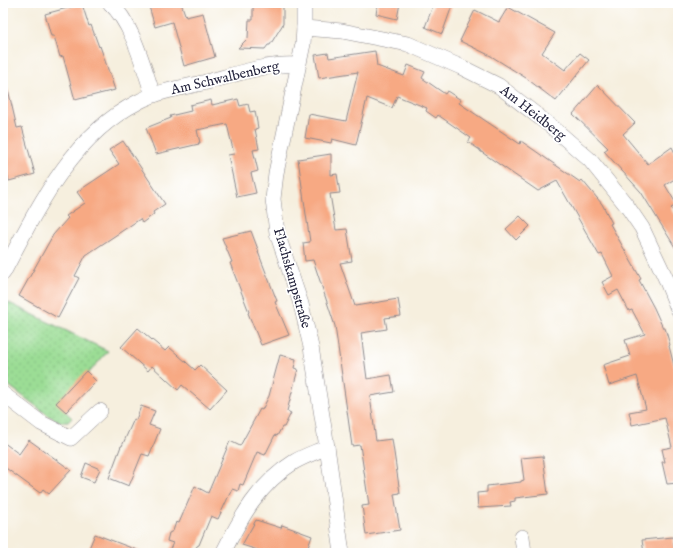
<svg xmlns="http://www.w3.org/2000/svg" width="681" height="556" viewBox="0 0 681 556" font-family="'IM FELL English',serif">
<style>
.park{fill:url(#park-dots);stroke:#5e8068}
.building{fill:#f7a983}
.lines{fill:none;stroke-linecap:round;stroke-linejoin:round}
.street-casing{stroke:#8c888c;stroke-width:16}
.street{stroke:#fff;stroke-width:15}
.labels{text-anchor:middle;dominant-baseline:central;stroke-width:3.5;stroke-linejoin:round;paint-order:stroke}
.street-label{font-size:14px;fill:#22223b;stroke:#fff}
</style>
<defs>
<pattern id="park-dots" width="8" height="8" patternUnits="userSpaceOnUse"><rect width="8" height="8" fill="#9bdd95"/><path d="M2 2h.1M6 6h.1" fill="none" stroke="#85bd81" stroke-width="1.8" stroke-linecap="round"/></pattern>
</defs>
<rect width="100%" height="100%" fill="#fff"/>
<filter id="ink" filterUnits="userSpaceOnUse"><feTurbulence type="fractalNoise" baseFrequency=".025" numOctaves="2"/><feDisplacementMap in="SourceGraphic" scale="8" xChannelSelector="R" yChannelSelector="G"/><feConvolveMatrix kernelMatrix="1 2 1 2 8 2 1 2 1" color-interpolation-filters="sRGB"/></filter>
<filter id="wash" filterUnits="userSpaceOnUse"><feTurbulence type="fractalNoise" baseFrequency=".012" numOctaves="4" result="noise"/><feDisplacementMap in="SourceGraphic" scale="16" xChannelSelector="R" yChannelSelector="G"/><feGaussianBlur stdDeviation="0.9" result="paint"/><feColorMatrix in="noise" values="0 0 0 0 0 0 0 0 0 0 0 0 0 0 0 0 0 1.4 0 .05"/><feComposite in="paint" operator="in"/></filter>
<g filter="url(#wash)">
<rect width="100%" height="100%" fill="#f6efde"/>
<polygon class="park" points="3,300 108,351 88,374 57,403 72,418 68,422 61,422 49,416 3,381"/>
<g id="blocks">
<g class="building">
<polygon points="148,3 181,3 186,17 203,13 215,57 184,66 172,22 155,27"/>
<polygon points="378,3 400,3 397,19 376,14"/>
<polygon points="434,3 453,3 442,34 425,27"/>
<polygon points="82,4 89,26 91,25 99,47 100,46 115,90 75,100 63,56 60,57 54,36 51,36 45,14"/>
<polygon points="253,4 283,5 283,24 270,45 268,45 265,49 238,48 248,38 249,20 253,20"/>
<polygon points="508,7 555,33 542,53 565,70 580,53 589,60 556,101 526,78 491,56 460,41 475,10 499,22"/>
<polygon points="375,51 377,66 404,76 408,65 425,72 422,78 445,94 447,91 461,100 459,103 520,144 521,141 580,182 582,180 602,204 612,223 610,224 641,279 639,280 654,308 663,328 665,328 670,345 669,346 678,381 678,483 667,484 662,462 665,462 662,449 672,447 665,418 632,425 629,412 646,409 637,376 609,385 603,365 630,356 625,340 645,334 632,310 629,311 618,290 609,295 602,282 613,276 602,254 599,255 557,181 538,191 480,151 480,150 468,142 471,138 438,115 436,118 426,111 427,108 397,96 392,108 367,98 356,145 332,139 331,143 305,138 309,114 346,121 358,72 319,78 315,55 328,53 329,58"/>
<polygon points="598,85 635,123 623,134 648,164 672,147 678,159 678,177 665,185 677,205 671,208 678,218 678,252 641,192 604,151 608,148 573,114"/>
<polygon points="3,89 8,89 17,128 22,127 35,174 9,181 3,157"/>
<polygon points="238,99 240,106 248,104 250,112 255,111 258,128 255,129 259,149 253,150 258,171 251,173 256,193 237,197 228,155 234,154 227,124 197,130 200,143 198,143 199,144 156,154 146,128 171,118 170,116 191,111 190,105 211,100 212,105"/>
<polygon points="123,141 165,204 153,212 154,214 142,223 140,219 86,255 75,276 79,278 58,318 19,296 53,235 68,218 66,216 85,203 77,192 119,164 109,150"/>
<polygon points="331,154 331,175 337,174 340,193 330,194 336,230 347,229 352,261 340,263 355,306 398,299 401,316 385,318 387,329 361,333 367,379 391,375 394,392 370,396 376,441 392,439 400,493 394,494 400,530 366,535 362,506 369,505 360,445 352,446 335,326 313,260 305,261 303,243 310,242 298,159"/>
<polygon points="520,216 530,226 516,240 506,229"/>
<polygon points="251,231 259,252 258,252 277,301 275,302 289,335 261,345 248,313 249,312 230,263 232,262 222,238"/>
<polygon points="138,328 165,351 169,347 195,370 200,365 227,390 210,409 182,385 178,390 152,366 148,371 121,347"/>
<polygon points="280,355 296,359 294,368 298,369 287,411 291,413 284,427 282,427 277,436 275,435 265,455 257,452 243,485 240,484 238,491 232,489 218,519 211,516 199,545 197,546 193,553 168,553 173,543 167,541 169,533 173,531 176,522 179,523 195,486 208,493 230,441 240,446 260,409 262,410 269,396"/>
<polygon points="86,371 96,381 66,412 56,403"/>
<polygon points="141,406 155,411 149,425 160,429 149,456 142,454 129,486 109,478 121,446 122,446 134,419 136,420"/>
<polygon points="29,440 71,470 49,494 43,489 40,493 3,466 3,442 19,454"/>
<polygon points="543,456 548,494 515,498 515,501 510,502 511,506 478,508 477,493 487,492 487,486 521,482 521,481 524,480 521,458"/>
<polygon points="86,463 100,469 94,482 81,477"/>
<polygon points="256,520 281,528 282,525 312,536 306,553 267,553 242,545"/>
<polygon points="95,534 142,552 142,553 87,553"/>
<polygon points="673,537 675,553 644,553 642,540"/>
</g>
</g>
</g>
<g filter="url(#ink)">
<use href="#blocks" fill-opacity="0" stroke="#8c888c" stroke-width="1"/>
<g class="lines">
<g class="street-casing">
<g id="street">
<path d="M 110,3 C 133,24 143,66 153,95"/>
<polyline points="304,3 304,28 303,44 276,173 273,199 277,233 301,304 311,347 327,447 342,553"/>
<polyline points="304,28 342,31 408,44 461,67 499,86 552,127 590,160 627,206 642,228 666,279 678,309"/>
<path d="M 3,273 C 37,209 71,136 138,102 C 160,90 187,87 211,81 C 239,73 269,63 297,65"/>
<polyline points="3,394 41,423 71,438 100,411"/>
<polyline points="522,537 524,553"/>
<path d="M 223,553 C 241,517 259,484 294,462 C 304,456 316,452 327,447"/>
</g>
</g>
<use href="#street" class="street"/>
</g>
</g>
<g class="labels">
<g class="street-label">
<text transform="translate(225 78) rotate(-13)">Am Schwalbenberg</text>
<text transform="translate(533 113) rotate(38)">Am Heidberg</text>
<text transform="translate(292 278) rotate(74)">Flachskampstraße</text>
</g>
</g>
<rect width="681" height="556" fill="none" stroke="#fff" stroke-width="16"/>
</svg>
